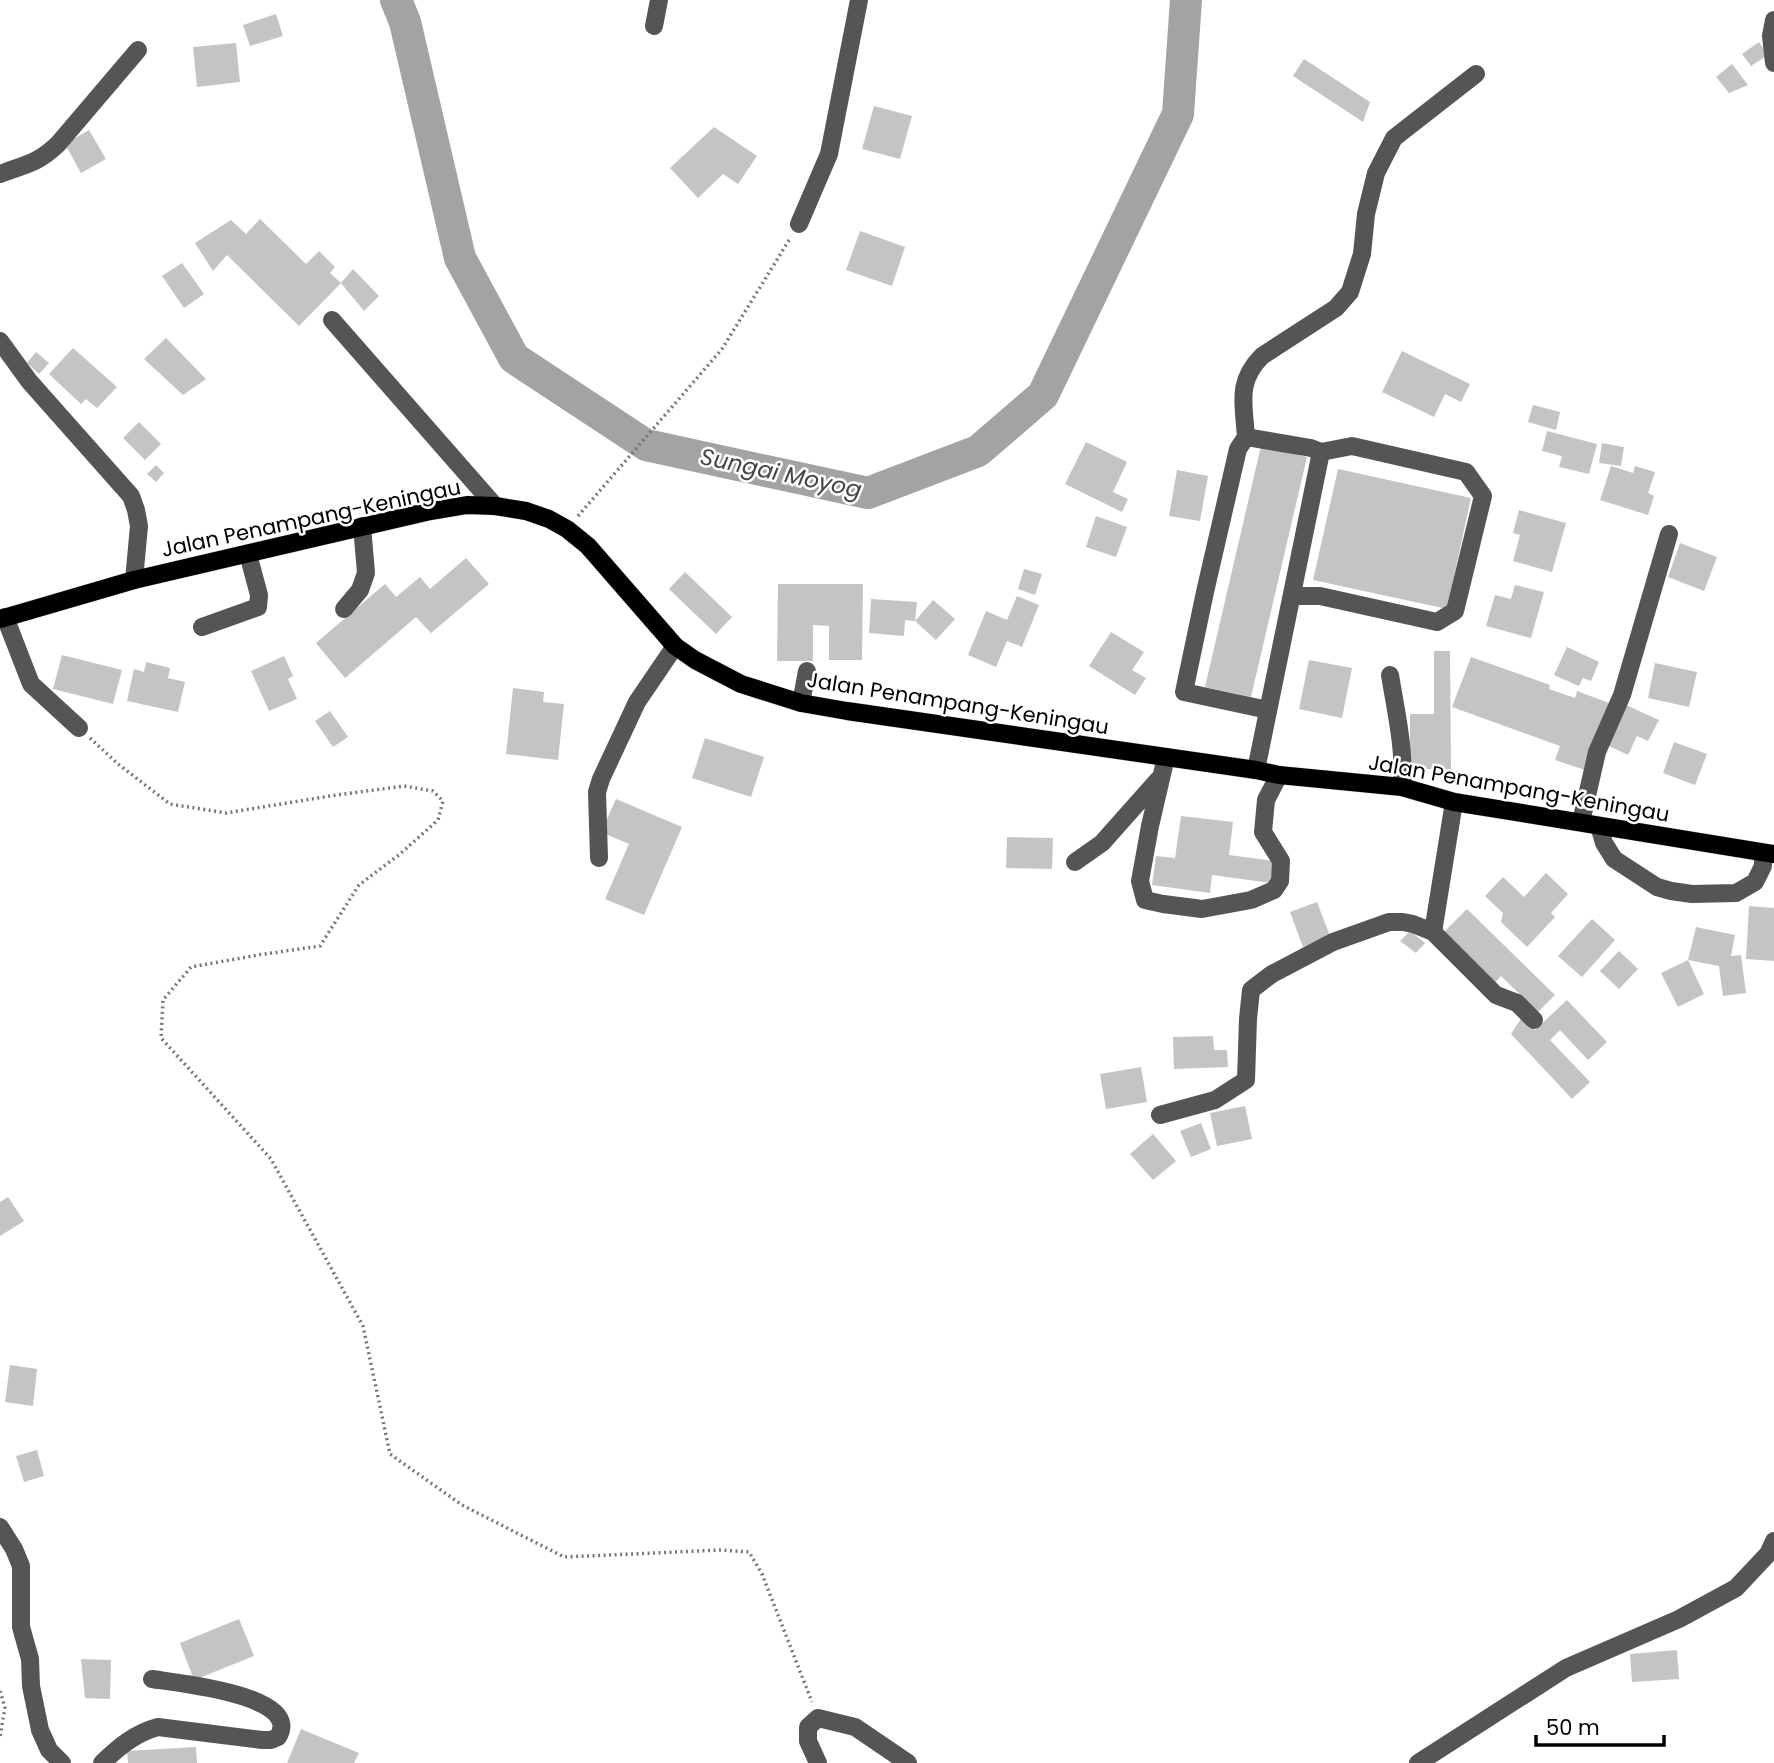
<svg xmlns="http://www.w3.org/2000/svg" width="1774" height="1763" viewBox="0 0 1774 1763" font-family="Poppins,sans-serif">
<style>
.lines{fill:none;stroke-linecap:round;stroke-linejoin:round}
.river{stroke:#a3a3a3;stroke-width:32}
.building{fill:#c4c4c4}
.major-casing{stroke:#dbdbdb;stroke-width:19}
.path{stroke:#777;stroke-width:3.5;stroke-dasharray:2 3.5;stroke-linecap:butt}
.minor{stroke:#555;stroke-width:18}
.major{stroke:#000;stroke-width:18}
.labels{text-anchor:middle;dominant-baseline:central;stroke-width:5;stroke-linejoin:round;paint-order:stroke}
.street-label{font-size:21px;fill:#000;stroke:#fff}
.water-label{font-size:23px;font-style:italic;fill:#444;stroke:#fff}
</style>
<rect width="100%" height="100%" fill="#fff"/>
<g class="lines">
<polyline class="river" points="396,0 405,22 460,258 514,358 646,445 868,493 978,451 1043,395 1178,114 1186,0"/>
</g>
<g class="building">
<polygon points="276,14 283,36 250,46 243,25"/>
<polygon points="1759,42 1768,55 1751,66 1742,54"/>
<polygon points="236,43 240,82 197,87 193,47"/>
<polygon points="1304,59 1370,102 1363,122 1293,76"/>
<polygon points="1732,64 1748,85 1729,93 1716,77"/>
<polygon points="874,106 912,116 900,159 862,149"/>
<polygon points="714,127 757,156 738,184 723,174 698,198 670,168"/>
<polygon points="89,130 106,159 81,173 65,144"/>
<polygon points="260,219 306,264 319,251 335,267 330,273 341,283 299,326 227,255 213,271 195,243 231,220 246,234"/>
<polygon points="860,231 905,247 892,286 846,270"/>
<polygon points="182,263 204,294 184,308 162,276"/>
<polygon points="353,269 379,296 364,311 341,283"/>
<polygon points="166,338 206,379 183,395 144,359"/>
<polygon points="73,348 117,387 97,408 86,399 81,404 49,374"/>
<polygon points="1402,351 1470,384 1461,402 1445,394 1434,417 1382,392"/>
<polygon points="36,352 49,363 39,374 27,363"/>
<polygon points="1533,405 1560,412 1556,430 1528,422"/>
<polygon points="139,422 161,444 145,460 123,438"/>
<polygon points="1547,431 1597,444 1589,474 1559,467 1562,456 1542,451"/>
<polygon points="1086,442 1127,462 1113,492 1128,499 1122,512 1065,484"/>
<polygon points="1602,443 1624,447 1621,466 1599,463"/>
<polygon points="1261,446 1307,457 1251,697 1205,687"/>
<polygon points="156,465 164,473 156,482 147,474"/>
<polygon points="1611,466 1633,473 1635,466 1655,472 1648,493 1654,496 1648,515 1600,500"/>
<polygon points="1338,469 1471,498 1447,609 1313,580"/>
<polygon points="1177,470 1208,476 1200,521 1169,516"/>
<polygon points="1519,510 1566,523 1552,572 1513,561 1520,535 1513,533"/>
<polygon points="1096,516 1127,527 1116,557 1086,547"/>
<polygon points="1680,543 1717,557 1704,591 1668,577"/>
<polygon points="466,558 489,584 431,633 416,617 345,678 316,643 385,584 396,597 420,577 430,589"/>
<polygon points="1024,569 1042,574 1035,595 1018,589"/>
<polygon points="685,572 732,617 716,634 669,589"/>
<polygon points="778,584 863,584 862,660 829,660 829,626 813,625 813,661 777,661"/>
<polygon points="1515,585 1544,592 1531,638 1486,626 1495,595 1511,599"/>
<polygon points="1017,596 1039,605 1022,647 1007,641 996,667 968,655 986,611 1007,620"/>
<polygon points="871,599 917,602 915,621 905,620 904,636 869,633"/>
<polygon points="933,600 955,619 936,640 915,621"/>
<polygon points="1111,632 1144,652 1132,670 1146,678 1135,695 1089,666"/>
<polygon points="1567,647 1599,662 1591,681 1583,678 1579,686 1554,675"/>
<polygon points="1434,651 1450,651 1451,769 1410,769 1410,714 1434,714"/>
<polygon points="62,655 122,670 113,704 53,689"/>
<polygon points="284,656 293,676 288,679 297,699 269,711 251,671"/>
<polygon points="1471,657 1550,685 1549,689 1575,698 1577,691 1609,703 1585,770 1555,760 1560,746 1452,707"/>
<polygon points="1309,660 1352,668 1342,718 1299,709"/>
<polygon points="146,662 170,668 168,678 185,682 178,712 127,701 134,669 144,672"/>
<polygon points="1655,663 1697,672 1689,707 1648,698"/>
<polygon points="513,688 544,692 543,702 564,704 558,760 506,754"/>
<polygon points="1626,705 1659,720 1648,741 1637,736 1628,755 1607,745"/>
<polygon points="330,711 348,737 333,747 315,721"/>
<polygon points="705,738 764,757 751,797 692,778"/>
<polygon points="1674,742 1707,754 1695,785 1663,773"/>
<polygon points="616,799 682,827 644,915 605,899 629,844 601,832"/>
<polygon points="1181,816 1233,822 1229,855 1273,861 1271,883 1212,875 1210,893 1152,885 1156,856 1175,858"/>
<polygon points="1007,837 1053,838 1052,869 1006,868"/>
<polygon points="1546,873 1568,894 1551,913 1555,917 1527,947 1501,922 1503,913 1485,896 1503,877 1524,897"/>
<polygon points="1317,902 1330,936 1303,947 1290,912"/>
<polygon points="1749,906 1774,908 1774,961 1746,959"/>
<polygon points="1467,909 1555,995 1538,1012 1501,976 1494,984 1442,934"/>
<polygon points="1592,919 1615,940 1582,977 1558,956"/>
<polygon points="1696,927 1735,935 1731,956 1741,955 1746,993 1723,996 1719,966 1688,960"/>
<polygon points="1410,931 1425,943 1416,953 1400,941"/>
<polygon points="1619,951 1638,969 1619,989 1600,971"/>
<polygon points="1688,960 1704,994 1678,1007 1661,973"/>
<polygon points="1567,1000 1607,1042 1588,1060 1560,1030 1550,1040 1590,1082 1572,1099 1511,1034 1522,1017 1535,1030"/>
<polygon points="1213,1036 1214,1050 1227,1050 1228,1067 1174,1069 1173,1037"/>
<polygon points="1141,1067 1147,1102 1106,1109 1100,1074"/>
<polygon points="1245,1106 1252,1139 1217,1146 1210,1113"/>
<polygon points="1201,1123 1211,1149 1191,1157 1180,1131"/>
<polygon points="1153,1134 1176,1161 1153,1180 1130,1154"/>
<polygon points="8,1197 24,1221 0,1236 0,1202"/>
<polygon points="10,1365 37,1369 33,1406 5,1402"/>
<polygon points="37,1450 44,1476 24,1482 16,1456"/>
<polygon points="239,1619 254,1656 194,1680 180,1643"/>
<polygon points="1677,1650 1679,1679 1632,1682 1630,1654"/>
<polygon points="81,1659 111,1660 110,1699 85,1698"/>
<polygon points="301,1729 359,1753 354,1763 287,1763"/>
<polygon points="196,1747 197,1763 128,1763 127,1751"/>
</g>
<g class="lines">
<g class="major-casing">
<polyline id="major" points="0,619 134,580 426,512 467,505 495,506 526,511 549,519 567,529 588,546 675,646 695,660 741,684 801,703 847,711 1256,770 1279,775 1402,787 1454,802 1774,854"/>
</g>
<g class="path">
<polyline points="578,516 722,349 791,237"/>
<polyline points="90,738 118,764 170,804 226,813 330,796 404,786 433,791 443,801 438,820 400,854 359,885 320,946 258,955 191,967 163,1000 161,1038 271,1159 363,1326 390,1454 462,1505 564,1557 721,1550 749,1552 762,1574 812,1702"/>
<polyline points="0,1691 5,1707 0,1737"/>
</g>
<g class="minor">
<polyline points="1774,20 1771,36 1774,63"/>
<polyline points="654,26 659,0"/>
<path d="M 0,174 C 26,164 37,164 58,144 L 138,50"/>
<polyline points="799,224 829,154 859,0"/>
<polyline points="332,320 495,506"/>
<polyline points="0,341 29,381 131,496 136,510 139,526 134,580"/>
<path d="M 1246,437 C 1244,404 1236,382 1262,356 L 1336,308 L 1350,292 L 1362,254 L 1366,214 L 1376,173 L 1394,138 L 1476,74"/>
<polyline points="344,609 360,590 366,573 362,526"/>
<polyline points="5,617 31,684 79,728"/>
<polyline points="202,627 258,607 259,595 248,554"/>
<path d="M 1390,675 C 1396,712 1405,750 1402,787"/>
<polyline points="801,703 807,671"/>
<polyline points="1268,710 1184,692 1205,592 1238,449 1246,437 1311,448 1321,452 1352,446 1466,472 1483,496 1455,611 1437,622 1320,596 1292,596"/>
<polyline points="1166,757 1150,826 1140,881 1145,900 1163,904 1202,909 1251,900 1274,890 1280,881 1281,861 1263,832 1266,800 1279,775"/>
<polyline points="1256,770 1321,452"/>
<polyline points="1581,822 1597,752 1622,695 1669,534"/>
<polyline points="1599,826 1604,843 1614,859 1657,887 1671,891 1692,894 1736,893 1755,882 1763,866 1763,853"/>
<polyline points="599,858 597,792 601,779 637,702 675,646"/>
<polyline points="1075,862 1102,843 1158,780"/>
<polyline points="1433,932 1454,802"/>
<polyline points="1160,1115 1215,1100 1246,1080 1248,1019 1251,990 1272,974 1333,942 1389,922 1403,922 1413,924 1433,932 1496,995 1517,1003 1534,1020"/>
<polyline points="0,1527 14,1549 21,1566 21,1627 30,1659 31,1686 40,1730 49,1750 62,1763"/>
<path d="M 102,1763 C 119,1747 135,1733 158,1727 L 262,1740 L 271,1740 L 278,1737 C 304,1695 176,1683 152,1679"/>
<polyline points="818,1763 808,1741 808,1727 818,1718 855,1727 908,1763"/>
<polyline points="1418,1763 1566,1668 1679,1619 1736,1588 1768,1554 1774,1541"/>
</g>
<use href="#major" class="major"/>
</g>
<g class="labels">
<g class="street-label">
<text transform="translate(311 518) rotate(-12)">Jalan Penampang-Keningau</text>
<text transform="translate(958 703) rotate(9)">Jalan Penampang-Keningau</text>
<text transform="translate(1519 788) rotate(10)">Jalan Penampang-Keningau</text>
</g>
<g class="water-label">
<text transform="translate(781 473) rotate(12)">Sungai Moyog</text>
</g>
</g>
<path d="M1536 1735v10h128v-10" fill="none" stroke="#000000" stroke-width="3.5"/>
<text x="1546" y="1735" font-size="21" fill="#000000" stroke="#ffffff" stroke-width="5" paint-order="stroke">50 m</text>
</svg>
